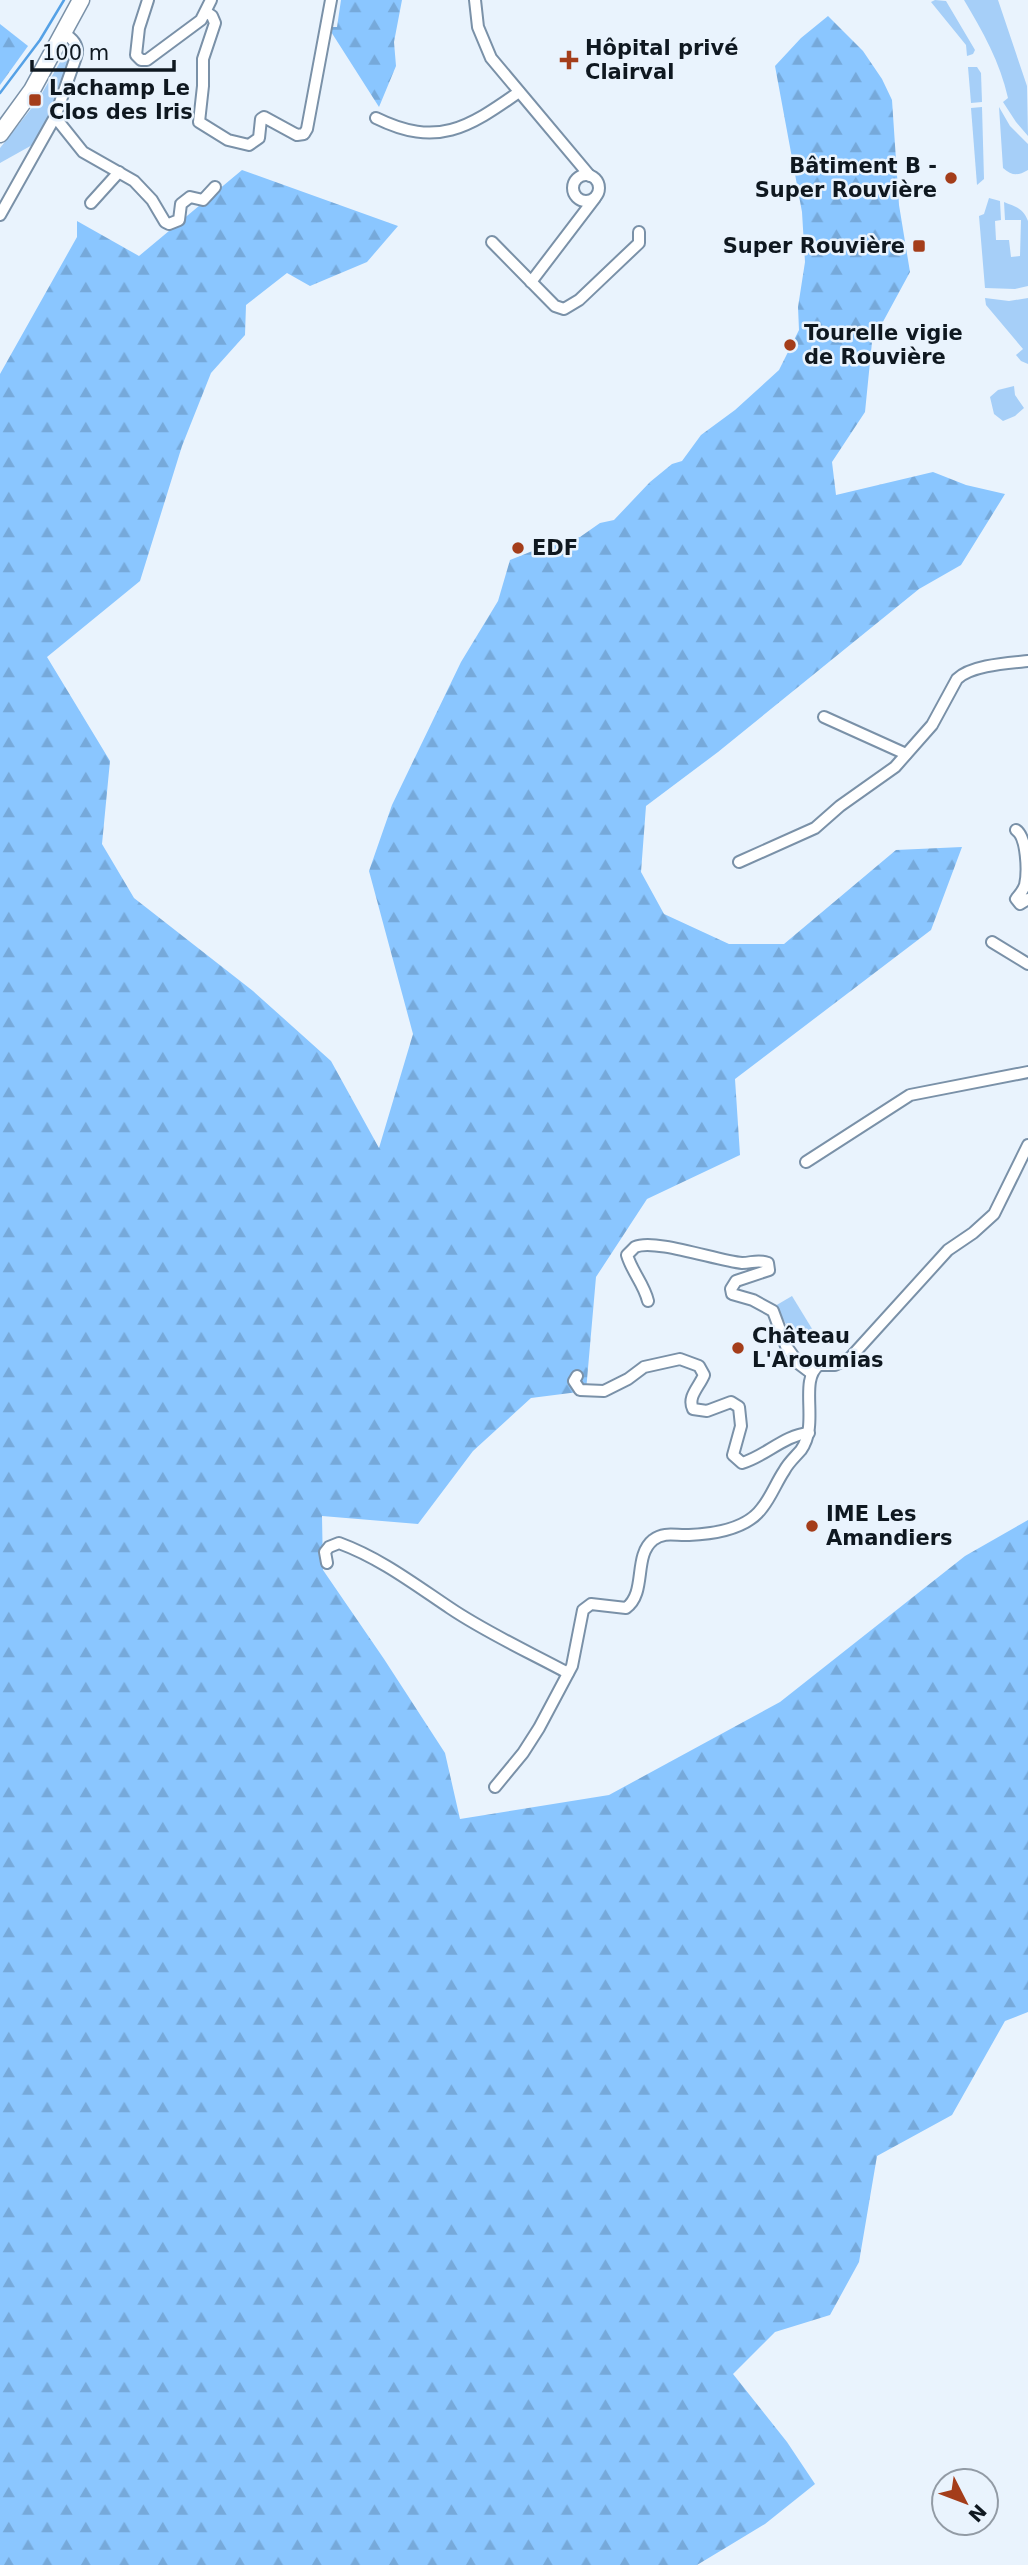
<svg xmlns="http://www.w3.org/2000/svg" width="1028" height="2565" viewBox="0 0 1028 2565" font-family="'DejaVu Sans',sans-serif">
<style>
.green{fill:#a6cff8}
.forest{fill:url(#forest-firs)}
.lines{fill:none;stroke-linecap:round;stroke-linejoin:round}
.stream{stroke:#55a1e6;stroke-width:2.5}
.street-casing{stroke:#7a91a8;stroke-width:14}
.primary-casing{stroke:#7a91a8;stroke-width:19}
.street{stroke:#fff;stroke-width:10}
.primary{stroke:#fff;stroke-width:16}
.poi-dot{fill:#a43d1a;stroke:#e9f3fd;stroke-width:2.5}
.labels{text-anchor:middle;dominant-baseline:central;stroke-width:5;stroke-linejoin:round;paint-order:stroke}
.poi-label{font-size:21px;font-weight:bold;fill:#0f1820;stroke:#e9f3fd;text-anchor:start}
</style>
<defs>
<pattern id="forest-firs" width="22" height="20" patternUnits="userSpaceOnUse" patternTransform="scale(1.75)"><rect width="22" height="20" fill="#8ac6ff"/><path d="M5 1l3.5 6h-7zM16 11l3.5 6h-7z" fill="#76a9da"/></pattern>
</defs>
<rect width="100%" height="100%" fill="#e9f3fd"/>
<g class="green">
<polygon points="935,0 946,1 975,50 973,54 967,56 966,45 931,2"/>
<path d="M 964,0 L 998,0 L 1027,86 L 1028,136 L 1016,122 L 1003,102 L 1008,98 C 1000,62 983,32 964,0 Z"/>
<polygon points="63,57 69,60 67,69 44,126 34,144 0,163 0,148 38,100"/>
<polygon points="977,67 981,73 982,102 971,103 968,67"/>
<polygon points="982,107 984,179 977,185 971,108"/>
<path d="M 999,107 L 1010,126 L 1028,144 L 1028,170 C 1018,176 1012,176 1003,168 Z"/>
<path d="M 989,198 L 1000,201 L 1001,220 L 995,221 L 996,240 L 1009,240 L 1011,257 L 1020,256 L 1021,220 L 1005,220 L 1004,202 C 1016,207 1023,208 1028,221 L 1028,286 L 1015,289 L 985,288 L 979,216 L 984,214 Z"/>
<polygon points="985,298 1009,301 1028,298 1028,364 1021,361 1016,355 1023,349 986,305"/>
<polygon points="1014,386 1015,395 1024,408 1015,416 1003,421 994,414 990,397 998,390"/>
<polygon points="792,1296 814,1332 797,1342 775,1306"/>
</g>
<g class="forest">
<polygon points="341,0 402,0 394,42 396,66 379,107 328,27 337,27"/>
<polygon points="828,16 863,51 882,79 892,100 899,205 910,272 872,342 865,412 832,462 836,495 933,472 966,485 1005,494 961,565 919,589 718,752 646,806 641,872 664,914 729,944 784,944 896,850 962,847 931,930 735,1079 740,1155 647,1199 596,1277 586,1391 531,1398 473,1451 418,1524 322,1516 323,1570 384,1659 445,1753 460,1819 609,1795 780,1702 965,1556 1028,1520 1028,2012 1005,2021 952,2115 877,2156 859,2262 830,2315 775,2332 733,2374 787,2442 815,2484 765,2524 697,2565 0,2565 0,374 77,237 77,221 139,256 242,170 398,226 367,262 310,286 287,273 246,305 245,335 211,373 182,446 140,581 47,657 110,761 102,844 134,898 253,991 331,1061 379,1148 413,1034 369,871 392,805 461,662 498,601 510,560 540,548 580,537 600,523 614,520 650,482 672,464 682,461 701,435 735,410 779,370 799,330 798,307 805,262 802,212 775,66 801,38"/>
<polygon points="0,24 28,46 0,85"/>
</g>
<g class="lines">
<polyline class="stream" points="0,93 40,40 64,0"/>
<g class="street-casing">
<g id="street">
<polyline points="148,0 139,28 136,55 141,60 147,60 201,20 211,0"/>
<polyline points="475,0 478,27 491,58 590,176"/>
<polyline points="206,12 212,16 215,23 203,59 203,86 199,122 228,140 249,145 259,138 261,119 264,117 297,135 304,134 307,129 331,0"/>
<polyline points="55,117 83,152 134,181 152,200 165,222 169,224 179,220 181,204 190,197 203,200 215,187"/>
<path d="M 376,118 C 437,148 468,128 519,92"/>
<circle cx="586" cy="188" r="13"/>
<polyline points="91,203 119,172"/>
<path d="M 0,215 L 55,117 L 76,57 C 80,45 72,38 62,32"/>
<polyline points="492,242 555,306 564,309 579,300 639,243 639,232"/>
<polyline points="531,282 595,198"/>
<polyline points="824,717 906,754"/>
<path d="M 1016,830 C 1027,837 1028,872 1025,885 C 1023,891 1020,894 1016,899 L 1020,904 L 1028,899"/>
<path d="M 739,862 L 815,828 L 840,806 L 895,767 L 932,725 L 957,679 C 971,665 1009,663 1028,661"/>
<polyline points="992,942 1028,964"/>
<polyline points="806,1162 910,1095 1028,1072"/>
<path d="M 648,1301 C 644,1284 632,1272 627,1255 C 627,1255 634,1248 635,1247 C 654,1238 718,1261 742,1263 C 752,1263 758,1259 768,1263 L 769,1270 L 736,1281 L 731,1289 L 732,1294 L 753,1300 L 773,1311 L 786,1346 L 799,1364 L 811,1373"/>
<path d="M 577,1376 L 574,1381 L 580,1390 L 604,1391 L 628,1379 L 644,1367 L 680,1359 L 699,1366 L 704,1375 C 699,1387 687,1397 693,1409 L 707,1411 L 731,1402 L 739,1407 L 741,1426 L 733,1455 L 742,1463 C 766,1456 784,1435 809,1433"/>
<path d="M 327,1563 L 325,1552 L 329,1547 L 339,1543 C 380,1558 414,1584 450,1608 C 487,1633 529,1652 568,1673"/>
<path d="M 495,1787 L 523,1753 L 539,1728 L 572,1666 L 583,1610 L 591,1604 L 626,1608 C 647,1593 633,1556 653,1540 C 665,1531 676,1536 689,1535 C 713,1534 747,1529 762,1508 C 771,1497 776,1483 784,1471 C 788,1463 795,1457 801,1450 C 820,1424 798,1381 819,1365 L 835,1365 L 850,1358 L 948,1250 L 973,1233 L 994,1214 L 1028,1145"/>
</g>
</g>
<g class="primary-casing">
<polyline id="primary" points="0,134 32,90 81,0"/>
</g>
<use href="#street" class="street"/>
<use href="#primary" class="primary"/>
</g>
<g class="poi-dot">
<path d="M565.5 49.5h7v7h7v7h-7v7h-7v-7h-7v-7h7z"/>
<rect x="28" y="93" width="14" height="14" rx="3.5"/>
<circle cx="951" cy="178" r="7"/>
<rect x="912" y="239" width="14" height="14" rx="3.5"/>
<circle cx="790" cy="345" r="7"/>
<circle cx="518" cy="548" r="7"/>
<circle cx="738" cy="1348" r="7"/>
<circle cx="812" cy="1526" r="7"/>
</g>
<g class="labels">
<g class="poi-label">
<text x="585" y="48">Hôpital privé<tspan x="585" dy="24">Clairval</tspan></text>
<text x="49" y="88">Lachamp Le<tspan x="49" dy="24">Clos des Iris</tspan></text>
<text x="937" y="166" text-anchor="end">Bâtiment B -<tspan x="937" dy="24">Super Rouvière</tspan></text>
<text x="905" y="246" text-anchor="end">Super Rouvière</text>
<text x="804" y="333">Tourelle vigie<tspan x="804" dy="24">de Rouvière</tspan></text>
<text x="532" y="548">EDF</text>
<text x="752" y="1336">Château<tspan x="752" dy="24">L'Aroumias</tspan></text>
<text x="826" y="1514">IME Les<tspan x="826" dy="24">Amandiers</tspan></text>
</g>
</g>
<g transform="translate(965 2502) rotate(132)"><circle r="33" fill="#e9f3fd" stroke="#929ba5" stroke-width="2"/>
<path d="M0-5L12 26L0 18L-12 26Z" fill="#a43d1a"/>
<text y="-10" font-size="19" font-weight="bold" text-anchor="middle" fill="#0f1820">N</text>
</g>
<path d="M32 60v10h142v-10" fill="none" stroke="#0f1820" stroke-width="3.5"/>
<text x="42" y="60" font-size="21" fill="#0f1820" stroke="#e9f3fd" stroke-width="5" paint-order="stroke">100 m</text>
</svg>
